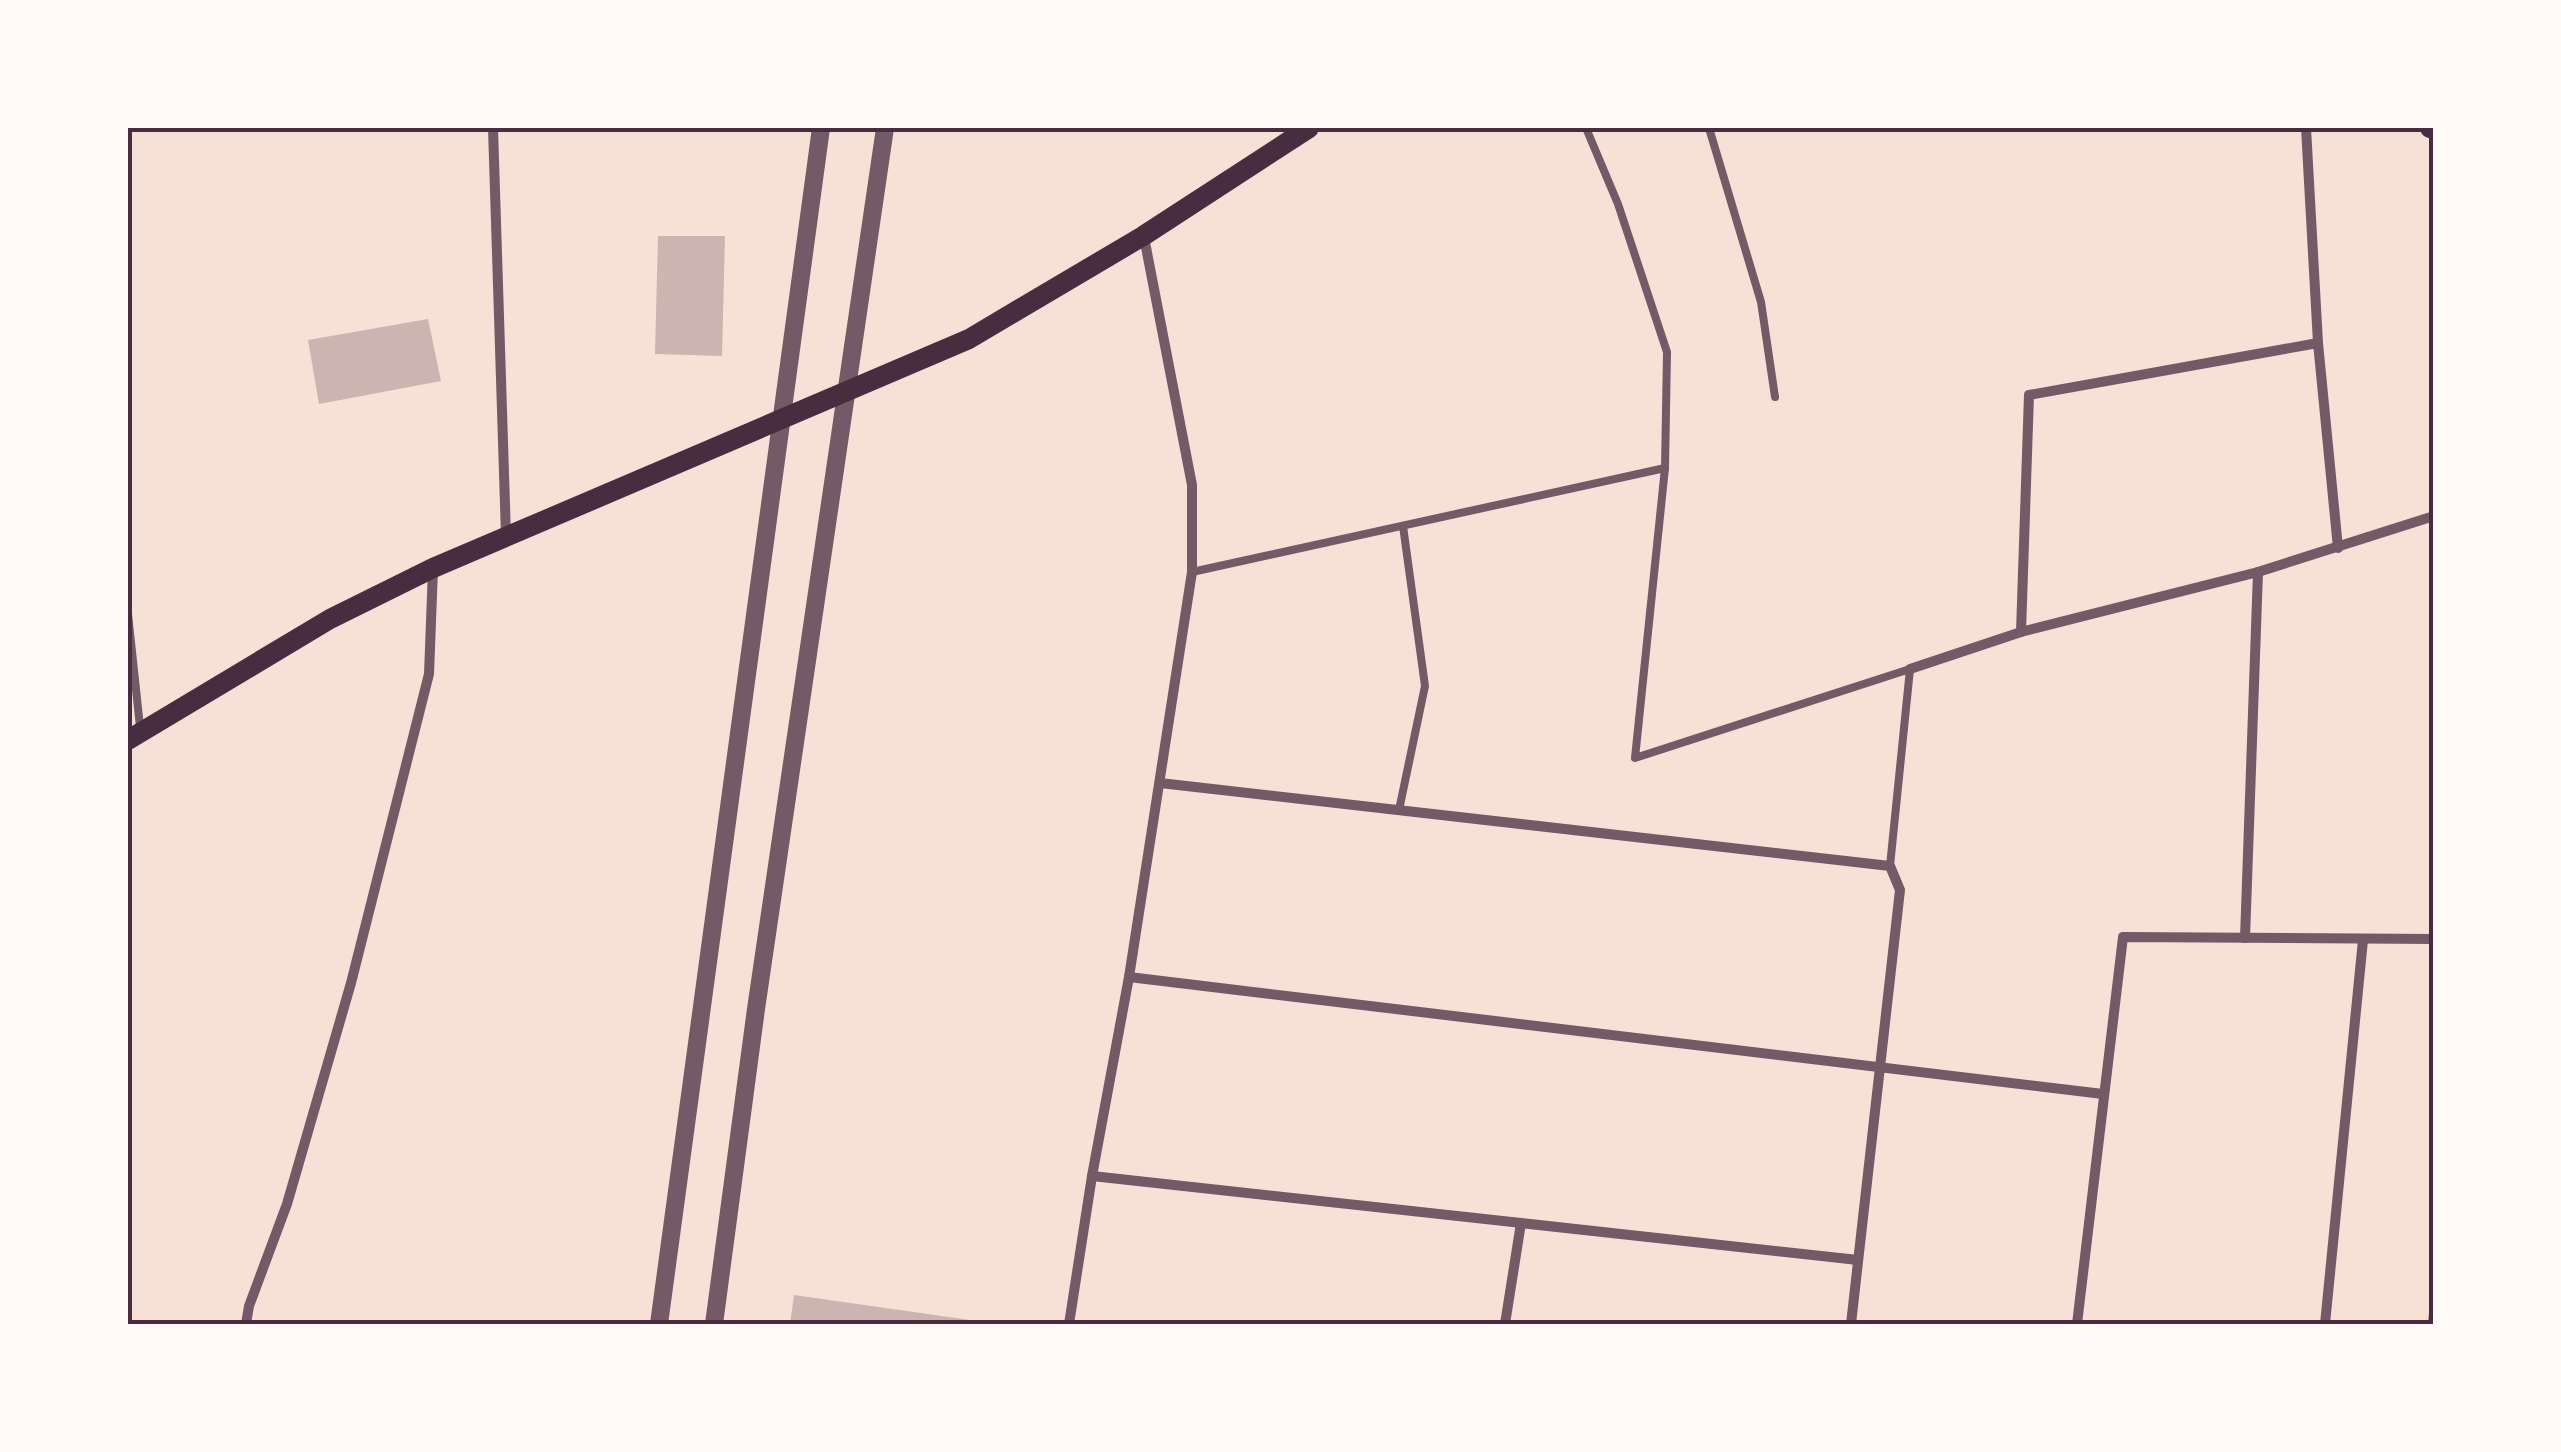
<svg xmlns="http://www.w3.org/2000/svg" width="2561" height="1452" viewBox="0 0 2561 1452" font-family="Jost,sans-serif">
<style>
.building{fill:#ccb4b1}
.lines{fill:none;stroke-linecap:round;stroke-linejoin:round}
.service{stroke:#755966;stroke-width:8}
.minor{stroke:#755966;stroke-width:10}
.tertiary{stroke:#755966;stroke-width:18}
.secondary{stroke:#4a2c40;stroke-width:20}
.neatline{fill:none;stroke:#4a2c40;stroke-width:4}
</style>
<rect width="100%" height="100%" fill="#f7e1d7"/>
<g class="building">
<polygon points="658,236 725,236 722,356 655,354"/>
<polygon points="428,319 441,381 319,404 308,340"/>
<polygon points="794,1295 984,1322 983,1324 790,1324"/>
</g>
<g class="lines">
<g class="service">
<polyline points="1586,128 1618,204 1667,352 1665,468"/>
<polyline points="1709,128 1761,302 1775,397"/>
<polyline points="1192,572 1665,468 1635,758 1910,669 1890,866"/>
<polyline points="128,614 140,727"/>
<polyline points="1399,810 1425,686 1403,526"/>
<polyline points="2432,1324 2434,1300"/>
</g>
<g class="minor">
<polyline points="493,128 506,536"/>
<polyline points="2306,128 2318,343 2338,548"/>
<polyline points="2021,632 2029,395 2318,343"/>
<polyline points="1910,669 2021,632 2258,572 2434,516"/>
<polyline points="1160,783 1890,866 1900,890 1851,1324"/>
<polyline points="2245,938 2258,572"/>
<polyline points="1129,977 2103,1094"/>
<polyline points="1092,1176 1858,1260"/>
<polyline points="246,1324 249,1306 287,1204 351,983 429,674 433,569"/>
<polyline points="1069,1324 1092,1176 1129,977 1192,572 1192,485 1144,237"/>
<polyline points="1505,1324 1521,1223"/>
<polyline points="2077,1324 2123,937 2434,939"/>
<polyline points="2325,1324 2363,940"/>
</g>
<g class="tertiary">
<polyline points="659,1324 821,128"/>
<polyline points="714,1324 756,1009 885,128"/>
</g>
<g class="secondary">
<polyline points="2430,128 2434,129"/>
<polyline points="128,740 330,619 433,568 969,339 1143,236 1309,128"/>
</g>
</g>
<rect width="2561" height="1452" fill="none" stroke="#fffaf5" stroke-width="260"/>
<rect x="130" y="130" width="2301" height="1192" class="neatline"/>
</svg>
